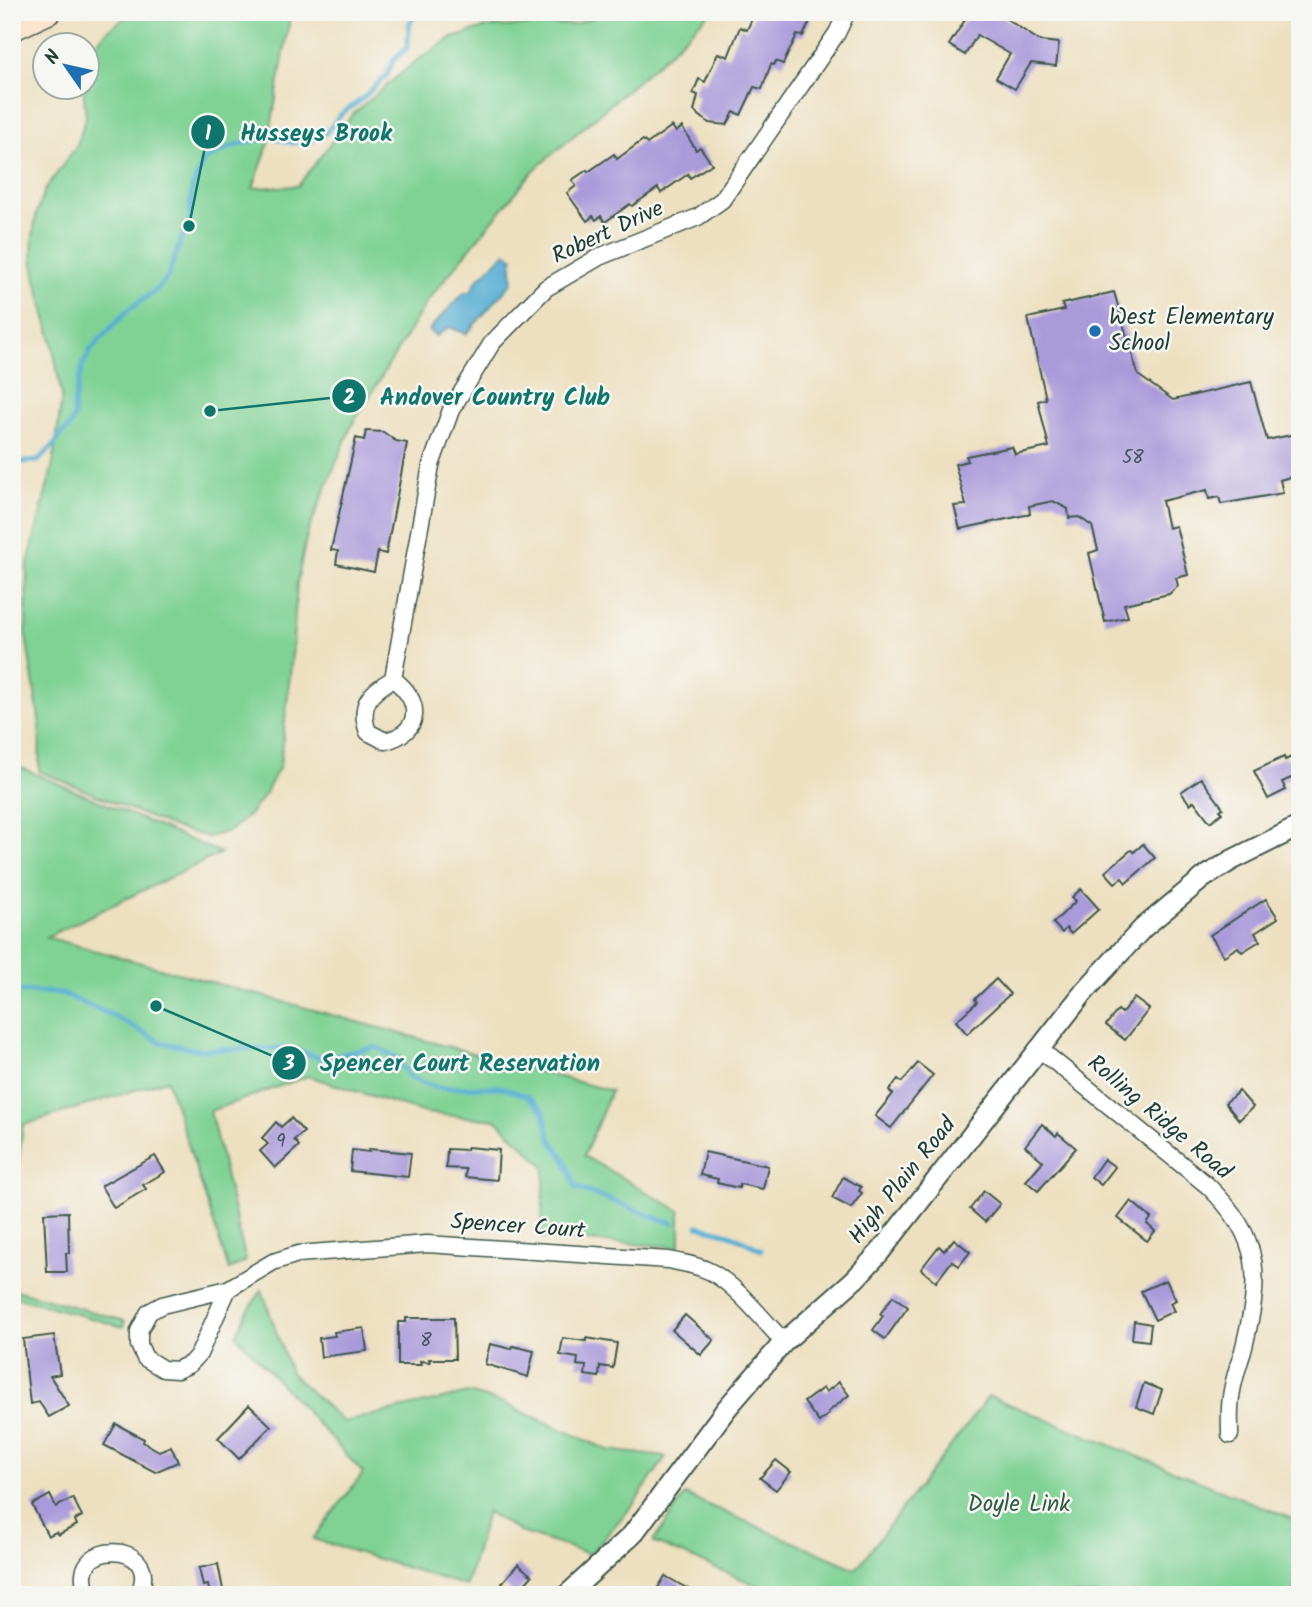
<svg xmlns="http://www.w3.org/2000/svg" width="1312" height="1607" viewBox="0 0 1312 1607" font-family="Kalam,sans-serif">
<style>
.green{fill:#7fd294;stroke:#4f8864;stroke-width:2}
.water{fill:#57aed3;stroke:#3b7684;stroke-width:2}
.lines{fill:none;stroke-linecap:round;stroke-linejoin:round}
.stream{stroke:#57aed3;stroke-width:5}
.building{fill:#a99ada}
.minor-casing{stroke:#3e5549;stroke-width:19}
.tertiary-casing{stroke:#3e5549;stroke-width:23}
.secondary-casing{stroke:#3e5549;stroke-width:26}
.minor{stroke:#fff;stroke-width:16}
.tertiary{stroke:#fff;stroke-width:19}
.secondary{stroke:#fbe5cf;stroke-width:23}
.poi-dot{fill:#1f6fb2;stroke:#f6f6f2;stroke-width:2.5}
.labels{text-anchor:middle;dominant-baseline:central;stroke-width:5;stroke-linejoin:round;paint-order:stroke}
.number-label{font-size:19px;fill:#42545e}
.street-label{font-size:23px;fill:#1f3d34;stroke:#f6f6f2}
.poi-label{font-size:23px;fill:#1f3d34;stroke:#f6f6f2;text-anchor:start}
.park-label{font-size:23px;fill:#325b47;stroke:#f6f6f2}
.leader{fill:none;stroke:#0f766e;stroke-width:2.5}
.callout-dot{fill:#0f766e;stroke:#f6f6f2;stroke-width:2.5}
.mark-label{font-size:21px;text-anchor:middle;font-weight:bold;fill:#fff}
.callout-label{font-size:24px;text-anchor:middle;font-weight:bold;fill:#0f766e;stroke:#f6f6f2;stroke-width:5;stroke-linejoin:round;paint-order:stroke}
</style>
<rect width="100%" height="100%" fill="#f6f6f2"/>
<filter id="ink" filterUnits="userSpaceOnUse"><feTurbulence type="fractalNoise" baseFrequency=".0143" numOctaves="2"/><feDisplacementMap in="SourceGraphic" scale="14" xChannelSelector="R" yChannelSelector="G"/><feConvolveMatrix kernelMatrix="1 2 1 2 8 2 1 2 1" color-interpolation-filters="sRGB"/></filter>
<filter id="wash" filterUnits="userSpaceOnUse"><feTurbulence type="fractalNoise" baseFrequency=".00686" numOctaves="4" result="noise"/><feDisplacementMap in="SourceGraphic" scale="28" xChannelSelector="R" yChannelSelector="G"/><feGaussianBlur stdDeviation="1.57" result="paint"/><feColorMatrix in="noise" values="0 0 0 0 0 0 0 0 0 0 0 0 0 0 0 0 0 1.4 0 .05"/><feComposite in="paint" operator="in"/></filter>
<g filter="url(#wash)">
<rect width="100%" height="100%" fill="#ede0c0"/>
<g class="green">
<path d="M 135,12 L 291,12 L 268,145 L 253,188 L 298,186 L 353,114 L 416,61 L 450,39 L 487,27 L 575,24 L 608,12 L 711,12 L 657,64 L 534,170 L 428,300 L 351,427 L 307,534 L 297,583 L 292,657 L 280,766 L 266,792 L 250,814 L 229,831 L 208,837 L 175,828 L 39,771 L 40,725 L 26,636 L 27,568 L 53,464 L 62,396 L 51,337 L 36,279 L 32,258 L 33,236 L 36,215 L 45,190 L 77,145 L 86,116 L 83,88 L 88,88 C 88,45 99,33 135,12 Z"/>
<polygon points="12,764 221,853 46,937 611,1091 584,1156 680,1211 680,1247 541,1238 545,1167 497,1120 425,1113 308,1076 210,1111 246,1261 229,1270 167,1080 23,1125 12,1217"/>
<polygon points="12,1289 125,1321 123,1327 12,1296"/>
<polygon points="262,1290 290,1372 343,1422 468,1393 503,1403 608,1450 666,1457 633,1505 590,1554 520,1532 487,1512 466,1586 313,1539 363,1473 236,1335 247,1312"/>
<polygon points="989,1396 1300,1522 1295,1595 780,1595 653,1542 685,1495 856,1569"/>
</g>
<path class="water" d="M 506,252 L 514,258 C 508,266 516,276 511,284 L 466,334 L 449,327 L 436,336 L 429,331 L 431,327 L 465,292 L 471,292 L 476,281 Z"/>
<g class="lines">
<g class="stream">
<polyline points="12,463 38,461 55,444 60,435 69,428 74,417 74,403 83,364 92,348 127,311 156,290 168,277 181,239 189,226 192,188 204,160 233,146 265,138 275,138 292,143 309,142 325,134 340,115 362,99 387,75 394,59 407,48 410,22 420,12"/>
<path d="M 12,991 L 60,993 L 116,1017 L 160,1042 L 198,1050 L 287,1048 L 322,1058 L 376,1047 L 397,1058 L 409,1077 L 438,1088 L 501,1087 L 527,1096 L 543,1110 L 551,1140 L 565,1159 L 576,1188 C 609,1198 640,1213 673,1223"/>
<polyline points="698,1226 730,1234 761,1250"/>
</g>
</g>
<g id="blocks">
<g class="building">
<polygon points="755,12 793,12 811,19 803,36 797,35 783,64 776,61 774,65 771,64 762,89 754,87 741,115 734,112 727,125 709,123 694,111 698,95 693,93 699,79 705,82 718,53 728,57 740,27 747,30"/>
<polygon points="970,12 996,12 1040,41 1059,43 1056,66 1031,63 1015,89 996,78 1010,54 977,35 965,55 949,45"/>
<polygon points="672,126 676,132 682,127 696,150 700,147 712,164 690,178 688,174 661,193 658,188 632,206 630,204 605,222 601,216 596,220 593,216 587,221 567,193 576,186 572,180 587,170 588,172 614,154 617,159 643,140 647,144"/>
<polygon points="1114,292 1138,375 1173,400 1251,382 1267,440 1300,433 1300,474 1280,480 1283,493 1221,504 1219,497 1209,499 1207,490 1162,501 1168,528 1176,526 1188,575 1176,578 1178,586 1169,594 1124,604 1128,617 1105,622 1089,553 1098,550 1092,526 1079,517 1069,518 1068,509 1053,501 1029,506 1030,514 960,529 954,506 966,505 955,464 968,461 966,456 1012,447 1015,454 1049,447 1038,401 1046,399 1028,318 1064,310 1062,304"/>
<polygon points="366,431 383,432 396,441 407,443 386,554 378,552 374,572 336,564 338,551 331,550 356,438 364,440"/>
<polygon points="1300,753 1300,774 1282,782 1286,790 1268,799 1254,771 1284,757 1285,760"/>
<polygon points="1201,778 1223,808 1220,810 1222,813 1210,822 1194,801 1190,804 1181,792"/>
<polygon points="1143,844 1155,858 1126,883 1122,878 1115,883 1105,872 1131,850 1134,852"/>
<polygon points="1081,889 1099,909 1071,934 1066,928 1062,933 1053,923 1076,901 1072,897"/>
<polygon points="1266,899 1278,918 1255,933 1260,941 1242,952 1238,947 1224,956 1210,935"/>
<polygon points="996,979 1010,994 967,1034 956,1021 977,1002 975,999"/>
<polygon points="1134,998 1149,1009 1125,1040 1106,1025 1118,1010 1122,1013"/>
<polygon points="918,1063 933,1075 891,1128 875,1116 893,1094 889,1091 898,1079 902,1082"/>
<polygon points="1239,1091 1253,1107 1239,1120 1225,1103"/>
<polygon points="291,1118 304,1132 294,1140 299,1146 275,1168 260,1151 268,1144 262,1138 276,1122 281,1127"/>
<polygon points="1042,1124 1056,1136 1058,1133 1076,1148 1038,1191 1026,1181 1043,1161 1025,1146"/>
<polygon points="467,1147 499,1150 497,1180 465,1177 466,1169 446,1168 447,1149 467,1150"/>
<polygon points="369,1149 411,1153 408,1177 350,1171 352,1150 369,1152"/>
<polygon points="705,1152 768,1166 763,1189 740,1184 739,1188 717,1183 718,1179 700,1175"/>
<polygon points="155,1156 165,1172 143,1185 146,1189 114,1208 101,1186"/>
<polygon points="1104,1159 1115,1167 1101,1185 1091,1177"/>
<polygon points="843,1177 861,1187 859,1191 862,1193 851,1208 832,1198"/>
<polygon points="984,1191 1000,1204 985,1222 970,1209"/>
<polygon points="1131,1201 1151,1218 1147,1224 1155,1231 1147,1241 1118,1218"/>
<polygon points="68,1212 69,1253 66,1253 67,1272 47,1272 44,1213"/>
<polygon points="954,1239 970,1252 959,1266 952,1261 936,1282 921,1269 939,1246 944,1251"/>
<polygon points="1166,1280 1176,1300 1170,1303 1174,1311 1155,1320 1141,1291"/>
<polygon points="893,1296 908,1307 885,1339 873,1330 883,1316 880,1314"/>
<polygon points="685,1315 714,1340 701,1355 672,1330"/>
<polygon points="406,1318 454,1318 455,1359 429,1359 430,1362 420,1361 421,1365 398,1365 398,1322 406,1322"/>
<polygon points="1134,1321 1151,1324 1149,1341 1132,1339"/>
<polygon points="364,1328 367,1351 321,1357 319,1338 335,1336 334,1332"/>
<polygon points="54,1335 60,1374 50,1376 69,1406 49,1417 39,1402 30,1404 23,1339"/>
<polygon points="563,1338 586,1341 586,1338 617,1343 613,1368 600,1366 599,1377 585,1375 586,1366 577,1365 578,1358 560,1355"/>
<polygon points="490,1344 512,1349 513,1346 534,1351 528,1377 485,1364"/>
<polygon points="839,1382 849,1395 828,1412 829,1414 819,1422 804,1402 823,1388 826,1392"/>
<polygon points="1144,1383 1162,1390 1154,1414 1136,1407"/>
<polygon points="249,1405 271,1426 239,1459 218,1438"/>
<polygon points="116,1424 144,1439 143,1442 159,1451 171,1446 178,1462 155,1472 104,1445"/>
<polygon points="776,1460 791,1472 776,1490 760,1478"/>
<polygon points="50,1495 56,1507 73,1498 82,1516 75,1520 77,1525 58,1535 56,1532 48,1536 32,1505"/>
<polygon points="218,1564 224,1595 210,1595 208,1585 203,1586 199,1568"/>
<polygon points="518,1564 532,1576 515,1595 502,1583"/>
<polygon points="665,1576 699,1595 663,1595 656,1591"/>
</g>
</g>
</g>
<g filter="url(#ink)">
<use href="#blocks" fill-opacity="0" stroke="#3e5549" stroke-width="2"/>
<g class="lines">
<g class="minor-casing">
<g id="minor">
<polyline points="393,679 431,465 451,410 492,343 546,288 599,257 698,217 722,200 837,33 847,12"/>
<path d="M 393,679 C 422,700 423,732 385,741 L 368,732 C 358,705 370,692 393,679 Z"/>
<path d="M 1038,1048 L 1207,1185 C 1264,1240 1261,1278 1243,1351 C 1238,1366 1233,1381 1231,1397 C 1229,1410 1230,1423 1230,1435"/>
<path d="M 228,1289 L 162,1305 L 149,1312 L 139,1331 L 139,1345 L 145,1358 L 163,1369 L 177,1370 L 190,1364 L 199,1354 L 228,1289 L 273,1262 L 298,1254 L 427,1244 L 668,1260 C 683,1263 698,1265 711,1272 C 737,1286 763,1320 784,1342"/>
<path d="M 89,1595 C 60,1538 167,1538 138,1595"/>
</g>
</g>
<g class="tertiary-casing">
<polyline id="tertiary" points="567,1595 632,1535 727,1408 784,1342 855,1279 880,1252 1084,992 1143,928 1203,878 1232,860 1300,826"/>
</g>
<g class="secondary-casing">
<polyline id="secondary" points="12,29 49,12"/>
</g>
<use href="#minor" class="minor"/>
<use href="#tertiary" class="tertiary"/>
<use href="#secondary" class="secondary"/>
</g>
</g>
<circle class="poi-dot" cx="1095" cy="331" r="7"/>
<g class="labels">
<g class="number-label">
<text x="1133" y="458">58</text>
<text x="281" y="1142">9</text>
<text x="426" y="1341">8</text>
</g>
<g class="street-label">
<text transform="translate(608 233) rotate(-25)">Robert Drive</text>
<text transform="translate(1159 1118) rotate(40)">Rolling Ridge Road</text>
<text transform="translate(903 1181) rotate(-51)">High Plain Road</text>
<text transform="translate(518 1227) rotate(4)">Spencer Court</text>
</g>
<g class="poi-label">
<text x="1109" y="318">West Elementary<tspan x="1109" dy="26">School</tspan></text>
</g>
<g class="park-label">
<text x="1019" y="1505">Doyle Link</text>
</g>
</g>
<path class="leader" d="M189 226L208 132M210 411L349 396M156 1006L289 1063"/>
<g class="callout-dot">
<circle cx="189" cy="226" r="7"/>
<circle cx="210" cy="411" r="7"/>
<circle cx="156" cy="1006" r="7"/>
<circle cx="208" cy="132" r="18"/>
<circle cx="349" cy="396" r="18"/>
<circle cx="289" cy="1063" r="18"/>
</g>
<g class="mark-label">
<text x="208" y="140">1</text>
<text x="349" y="404">2</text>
<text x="289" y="1070">3</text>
</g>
<g class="callout-label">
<text x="316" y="141">Husseys Brook</text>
<text x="495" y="405">Andover Country Club</text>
<text x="460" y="1071">Spencer Court Reservation</text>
</g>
<rect width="1312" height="1607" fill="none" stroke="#f6f6f2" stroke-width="42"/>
<g transform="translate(66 66) rotate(304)"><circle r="33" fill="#f6f6f2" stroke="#a0aca6" stroke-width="2"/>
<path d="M0-5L12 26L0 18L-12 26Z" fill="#1f6fb2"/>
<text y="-10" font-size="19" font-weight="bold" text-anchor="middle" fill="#1f3d34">N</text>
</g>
</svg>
